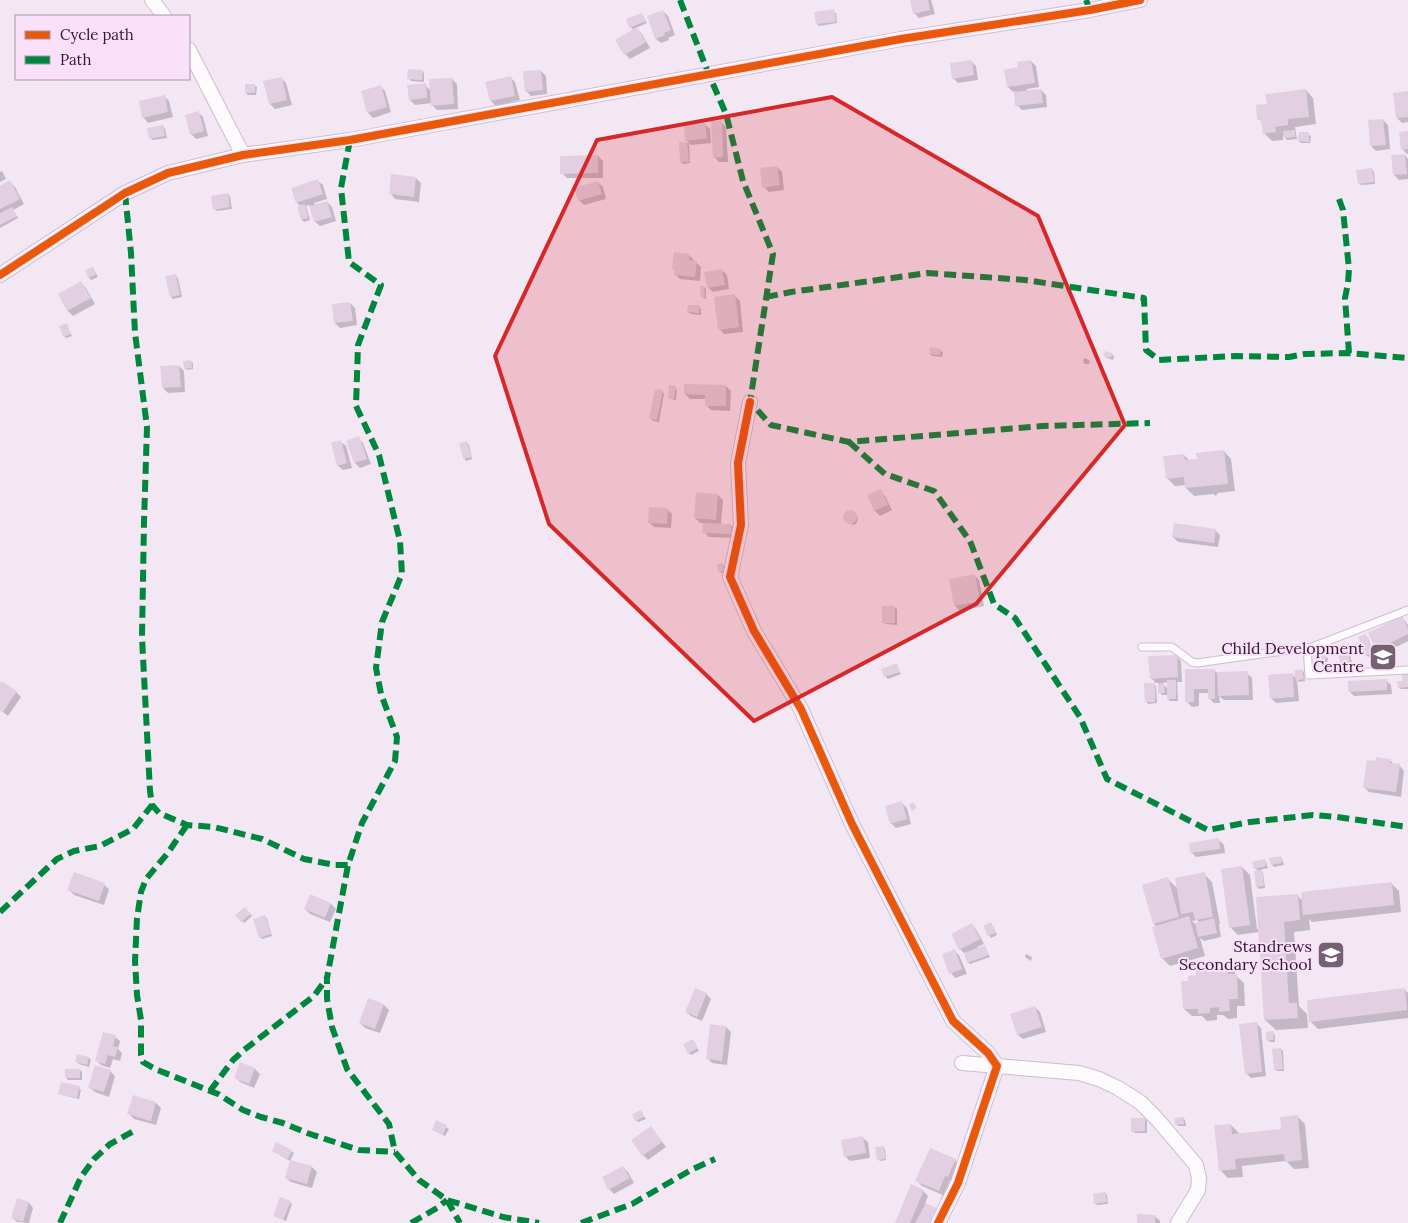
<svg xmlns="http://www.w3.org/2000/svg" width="1408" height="1223" viewBox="0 0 1408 1223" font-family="Lora,serif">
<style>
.shadow{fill:#0003;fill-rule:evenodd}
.building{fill:#e2d0e2}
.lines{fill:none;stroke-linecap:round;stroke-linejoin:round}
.lane-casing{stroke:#cebdce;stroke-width:9}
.street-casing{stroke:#cebdce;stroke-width:16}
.lane{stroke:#fdfbfd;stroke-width:7}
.street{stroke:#fdfbfd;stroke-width:14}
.quiet{stroke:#00873e;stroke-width:6;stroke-dasharray:12 6;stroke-linecap:butt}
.cycleway-casing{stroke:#fae1f9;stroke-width:11}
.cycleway{stroke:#e8590c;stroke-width:8}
.marked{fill:#d62828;fill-opacity:0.2;stroke:#d62828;stroke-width:4;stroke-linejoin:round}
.labels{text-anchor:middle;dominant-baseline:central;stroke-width:4;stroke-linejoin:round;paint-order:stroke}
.poi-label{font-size:16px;fill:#2f192f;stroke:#fae1f9;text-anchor:end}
</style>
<rect width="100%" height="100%" fill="#f4e7f4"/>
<g class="shadow">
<polygon points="911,0 931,0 935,14 919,18 914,13"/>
<polygon points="663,11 668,16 675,35 668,38 669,40 661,43 656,39"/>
<polygon points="833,11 836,13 837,23 819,26 817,24"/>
<polygon points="642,14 647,23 636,28 642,34 650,48 630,59 625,54 634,30 630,27"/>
<polygon points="971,61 976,66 978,80 958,83 953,78"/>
<polygon points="1031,61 1036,66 1039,87 1027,89 1027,92 1041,90 1046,95 1047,107 1022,110 1017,105 1015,91 1013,92 1008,87 1020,68"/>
<polygon points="422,71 424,73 424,82 411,81 409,79"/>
<polygon points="541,71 546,76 547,94 531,96 526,91"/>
<polygon points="510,77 515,82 520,100 496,106 491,101"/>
<polygon points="281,78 286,83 292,105 275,109 270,104"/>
<polygon points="452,79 457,84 458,109 437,110 432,105 432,103 415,105 410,100 425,85 431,91"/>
<polygon points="254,85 257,87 256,95 248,95 246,93"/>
<polygon points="380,86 385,91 391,112 373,118 368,113"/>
<polygon points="1306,90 1313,98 1316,124 1295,127 1297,139 1287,140 1283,135 1283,140 1272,141 1264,133 1263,123 1259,119 1268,105"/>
<polygon points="1408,93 1408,122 1402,123 1397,118"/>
<polygon points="164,96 169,101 173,117 148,123 144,118 140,102"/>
<polygon points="198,112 203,117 208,136 196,139 191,134"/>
<polygon points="1383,120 1388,125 1390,149 1376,151 1371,146"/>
<polygon points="721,122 726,127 728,162 719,162 714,157"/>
<polygon points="705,124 710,129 711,143 691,145 686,140"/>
<polygon points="163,126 165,129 167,138 153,140 150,138"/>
<polygon points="1408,132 1408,154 1407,154 1402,149"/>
<polygon points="1308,134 1311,136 1310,143 1301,143 1299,141"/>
<polygon points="689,143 690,163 683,164 681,162 680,144"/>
<polygon points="1405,155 1408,159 1408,179 1399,180 1394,175"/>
<polygon points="598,156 603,161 603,178 567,178 562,173"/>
<polygon points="777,167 782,172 784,190 769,192 764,187"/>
<polygon points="1372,169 1374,172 1375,184 1361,185 1359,183"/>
<polygon points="2,171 6,179 0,182 0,172"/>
<polygon points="416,178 421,183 419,202 395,199 391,194"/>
<polygon points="318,181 323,185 327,199 314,203 315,206 327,202 332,207 336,221 320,226 315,222 310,205 306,206 310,220 304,222 302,220 299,207 301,206 297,203"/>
<polygon points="10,182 15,187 24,204 13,210 18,218 0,228 0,187"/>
<polygon points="598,182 603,187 606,199 584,205 579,200"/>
<polygon points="228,194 230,197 232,209 217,211 215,209"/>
<polygon points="689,255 694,260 694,262 696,262 701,267 700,281 680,279 675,274 676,271 673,268"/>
<polygon points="93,268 98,277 91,280 89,278"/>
<polygon points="722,270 727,275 729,289 713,292 708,287"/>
<polygon points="176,276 178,278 182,297 173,299 171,297"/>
<polygon points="81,283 86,288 95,304 73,316 68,311 59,295"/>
<polygon points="704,287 706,289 706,299 702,297"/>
<polygon points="735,296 740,301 743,332 724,334 719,329"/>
<polygon points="350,303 355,308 357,325 340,328 335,323"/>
<polygon points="699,307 701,309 701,315 691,314 688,312"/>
<polygon points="66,325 72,336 66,338 64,336"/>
<polygon points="940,350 943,352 942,357 932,356 930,354"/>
<polygon points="1112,354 1114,356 1113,360 1107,358 1105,356"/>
<polygon points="1084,358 1087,359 1090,361 1089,364 1085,364 1083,362"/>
<polygon points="190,361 193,363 193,369 187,370 185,368"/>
<polygon points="179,366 184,371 185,392 168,393 163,388"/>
<polygon points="726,386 731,391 730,411 711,410 706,405 706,399 690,399 685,394"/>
<polygon points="675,387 677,390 676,400 671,399 669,397"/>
<polygon points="662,391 664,394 659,422 653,421 651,419"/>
<polygon points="358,438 363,443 371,464 360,468 355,463"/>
<polygon points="341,442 346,446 352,468 343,470 338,466"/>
<polygon points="467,443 469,445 472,459 466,461 464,458"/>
<polygon points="1224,451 1231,459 1235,491 1218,493 1216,496 1213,494 1194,496 1186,488 1186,485 1175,486 1167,478 1184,455 1190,461 1198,460"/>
<polygon points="880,491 885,496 892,510 880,516 875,511 869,496"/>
<polygon points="718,495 723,500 721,525 731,525 736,530 736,538 709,537 704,532 704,523 700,523 695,518"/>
<polygon points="667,509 672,514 671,528 654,527 649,522"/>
<polygon points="849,512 854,514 857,516 858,519 856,524 853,525 846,521 845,515"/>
<polygon points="1215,530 1220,535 1218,547 1178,542 1173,537"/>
<polygon points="722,564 724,566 725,572 721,573 719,571"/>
<polygon points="974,575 979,580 984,606 960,611 955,606 950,580"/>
<polygon points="894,607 897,609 897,625 885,624 883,622"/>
<polygon points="1402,617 1408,625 1408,641 1382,654 1377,649"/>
<polygon points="1366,636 1368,638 1374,655 1368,657 1366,655"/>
<polygon points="1347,647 1349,650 1352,663 1344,665 1341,663"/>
<path d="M 1176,656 L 1181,661 L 1182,682 L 1177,682 L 1178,701 L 1170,701 L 1168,699 L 1168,695 L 1162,695 L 1160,693 L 1159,683 L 1156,683 L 1151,678 ZM 1168,682 L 1168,689 L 1162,683 Z"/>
<polygon points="1326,657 1328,659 1327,663 1320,659"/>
<polygon points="896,664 901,674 888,679 885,676"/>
<polygon points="1214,670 1218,674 1247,673 1252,678 1253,700 1224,700 1219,696 1220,703 1214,703 1209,698 1209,693 1199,693 1199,706 1192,707 1187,702 1186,671"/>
<polygon points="1302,670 1304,672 1305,681 1299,682 1297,680 1299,701 1276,703 1271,698 1292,674 1297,679"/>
<polygon points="1408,674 1408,689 1401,689 1399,687"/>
<polygon points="1386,680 1391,685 1392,694 1354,696 1349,691"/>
<polygon points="1154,684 1156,686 1157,703 1148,704 1146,701"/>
<polygon points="0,685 16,692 21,697 8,716 0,710"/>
<polygon points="1390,760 1394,765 1400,766 1404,771 1401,797 1369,792 1364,787"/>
<polygon points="902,803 907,808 911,824 896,828 891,823"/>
<polygon points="1219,840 1224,845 1225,853 1196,857 1191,852"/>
<polygon points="1280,857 1282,859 1284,865 1274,867 1272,865"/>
<polygon points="1264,860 1266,862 1268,868 1260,870 1263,873 1265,888 1259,889 1257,887 1258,871 1255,868"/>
<polygon points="1242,867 1250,875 1257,929 1259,929 1297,895 1303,901 1391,883 1399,891 1401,912 1312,922 1309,919 1310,930 1294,932 1299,1006 1307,1014 1308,1028 1276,1030 1265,1020 1259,932 1238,935 1230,927"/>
<path d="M 1204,874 L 1212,882 L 1220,924 L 1219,925 L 1221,937 L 1204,941 L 1200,938 L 1205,956 L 1170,966 L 1162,958 L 1157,927 L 1154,924 L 1168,879 L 1178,889 ZM 1197,920 L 1200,923 L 1195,924 L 1192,921 Z"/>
<polygon points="104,885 109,889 104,905 74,895 69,890"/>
<polygon points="311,896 331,904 336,909 330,922 310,914 305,909"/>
<polygon points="245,908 252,916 244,923 237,915"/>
<polygon points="265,916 267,919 272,936 262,939 260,937"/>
<polygon points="971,924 976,929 984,944 977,947 978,949 985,947 990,957 970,964 968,962 965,954 960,949"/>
<polygon points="993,926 997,935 991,938 989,935"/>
<polygon points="954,950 959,955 967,974 955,978 951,973"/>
<polygon points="1026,954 1032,957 1031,961 1025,957"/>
<polygon points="1227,964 1235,972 1235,975 1244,983 1245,1006 1237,1006 1237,1018 1228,1019 1223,1015 1217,1015 1217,1020 1207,1021 1202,1016 1192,1016 1184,1009 1189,982 1197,976"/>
<polygon points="1404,989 1408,993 1408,1018 1318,1029 1310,1021"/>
<polygon points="706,994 711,999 702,1021 691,1016 686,1012"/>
<polygon points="369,1000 384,1005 389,1010 380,1033 365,1028 360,1023"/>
<polygon points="1035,1007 1040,1012 1046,1032 1023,1039 1018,1035"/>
<polygon points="1256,1023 1261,1028 1266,1076 1251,1078 1246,1073"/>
<polygon points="726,1027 731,1032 727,1065 712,1063 707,1058"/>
<polygon points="1273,1033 1275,1035 1275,1042 1270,1042 1267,1040"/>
<polygon points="115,1037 120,1041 118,1049 122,1053 120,1061 113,1059 110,1068 101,1065 96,1060"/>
<polygon points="693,1041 699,1051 691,1055 689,1053"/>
<polygon points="1281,1049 1283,1051 1284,1071 1277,1071 1275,1069"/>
<polygon points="89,1058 91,1060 89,1067 79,1064 77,1062"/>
<polygon points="241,1063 255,1069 260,1074 254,1088 240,1082 235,1077"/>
<polygon points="80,1070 82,1072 82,1080 68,1080 66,1078"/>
<polygon points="110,1071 115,1076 109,1097 95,1092 90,1088"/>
<polygon points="79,1088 81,1090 79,1099 62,1095 60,1093"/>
<polygon points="156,1103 161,1108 156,1125 134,1119 129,1114"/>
<polygon points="641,1112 646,1119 638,1122 636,1120"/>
<polygon points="1297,1116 1305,1124 1309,1168 1294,1169 1286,1161 1242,1166 1243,1177 1228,1178 1220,1170 1231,1125 1239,1133 1239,1135 1283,1130"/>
<polygon points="1183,1118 1185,1120 1186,1126 1178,1126 1176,1124"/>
<polygon points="1145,1119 1147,1121 1147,1133 1135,1133 1132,1131"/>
<polygon points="437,1122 449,1129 445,1136 433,1130"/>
<polygon points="651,1127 666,1147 648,1160 643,1155"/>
<polygon points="863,1138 868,1142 870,1158 850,1161 845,1156"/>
<polygon points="277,1144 294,1153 290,1161 273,1151"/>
<polygon points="883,1147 885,1149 886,1160 880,1161 878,1159"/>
<polygon points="955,1160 960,1165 953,1181 950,1180 943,1197 945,1198 943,1201 941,1198 943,1195 922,1186 917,1181"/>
<polygon points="291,1162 312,1167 317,1172 312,1188 291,1182 286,1178"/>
<polygon points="623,1167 628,1172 634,1183 614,1194 609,1189"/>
<polygon points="923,1191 928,1196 925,1204 939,1211 941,1223 897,1223"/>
<polygon points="1105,1193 1107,1195 1108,1204 1097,1205 1095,1203"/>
<polygon points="290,1202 292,1204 286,1221 276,1217"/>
<polygon points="29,1203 33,1208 29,1223 17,1222 12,1217"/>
<polygon points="1155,1216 1160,1221 1160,1223 1138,1223"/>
</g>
<g class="building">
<polygon points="910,0 928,0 930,10 913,14"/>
<polygon points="834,9 836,22 816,24 814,12"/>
<polygon points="663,10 671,30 664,33 665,35 655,39 647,16"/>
<polygon points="642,13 646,21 629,28 626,19"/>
<polygon points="637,27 646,42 624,55 615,40"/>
<polygon points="972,60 974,75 952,79 950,63"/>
<polygon points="1031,60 1035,83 1007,87 1004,70 1018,67 1017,62"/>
<polygon points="408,69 423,70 422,80 407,79"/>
<polygon points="541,70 543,90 525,92 523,71"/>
<polygon points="511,76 515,96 490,101 485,82"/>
<polygon points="282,77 287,100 269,104 263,81"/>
<polygon points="452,78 454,104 431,106 429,79"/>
<polygon points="426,83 427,98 409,100 407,85"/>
<rect x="245" y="84" width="10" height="9"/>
<polygon points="381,85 387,107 367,113 361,91"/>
<polygon points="1041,89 1043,103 1015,106 1014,92"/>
<polygon points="1306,89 1309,117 1288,119 1288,125 1275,127 1276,132 1263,134 1261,119 1257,120 1256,105 1267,104 1265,94"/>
<polygon points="1408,91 1408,117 1396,118 1393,93"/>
<polygon points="165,95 168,112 142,118 139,101"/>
<polygon points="199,111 204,131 190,135 185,115"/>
<polygon points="1383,119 1386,145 1370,146 1368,120"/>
<polygon points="711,121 722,121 723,157 713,158"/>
<polygon points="705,123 707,138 685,141 684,125"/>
<polygon points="163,125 165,136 149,139 147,128"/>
<polygon points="1295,130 1295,137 1284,138 1283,131"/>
<polygon points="1408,131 1408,149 1401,150 1399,132"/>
<polygon points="1299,132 1309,132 1309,142 1298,141"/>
<polygon points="679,142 687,142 689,162 680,162"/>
<polygon points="1405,154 1407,174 1393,175 1391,155"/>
<polygon points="598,155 598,173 560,174 560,156"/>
<polygon points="777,166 780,185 762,188 760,168"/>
<polygon points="1372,168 1374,182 1358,184 1356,170"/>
<polygon points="391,174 416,177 414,197 389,194"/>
<polygon points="318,179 323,194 296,203 291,188"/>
<polygon points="10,180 20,199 0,209 0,186"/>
<polygon points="598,181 602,194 578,201 574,188"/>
<polygon points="228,193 230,207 213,210 211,196"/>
<polygon points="327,201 332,217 314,222 309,206"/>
<polygon points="305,204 308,218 301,220 297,206"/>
<polygon points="12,207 17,216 0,225 0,213"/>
<polygon points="674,252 690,254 689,260 697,261 695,277 674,275 675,269 672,269"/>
<polygon points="93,267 96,275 88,278 85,270"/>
<polygon points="722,269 725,285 707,288 704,272"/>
<polygon points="176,274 180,295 170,297 165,276"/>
<polygon points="81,281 91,298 67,311 58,294"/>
<polygon points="700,286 704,286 705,297 701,297"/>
<polygon points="735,294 739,327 718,330 714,297"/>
<polygon points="350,302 353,321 334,323 332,304"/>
<polygon points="688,305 700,305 699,313 687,312"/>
<polygon points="67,323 71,334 63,337 59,326"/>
<polygon points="930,347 941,349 940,355 929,354"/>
<polygon points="1105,351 1112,353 1111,358 1103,356"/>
<polygon points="191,360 192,368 184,369 183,361"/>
<polygon points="179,365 181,387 162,388 160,366"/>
<polygon points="684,384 726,385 726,406 705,406 705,395 684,394"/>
<polygon points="669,385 676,386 674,399 668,398"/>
<polygon points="655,389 663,390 657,420 649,419"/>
<polygon points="359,436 367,459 354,463 346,441"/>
<polygon points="341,440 347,463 337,466 331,443"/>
<polygon points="467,441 471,457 463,459 459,443"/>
<polygon points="1224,450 1228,484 1185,488 1184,477 1166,479 1163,456 1184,454 1185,460 1197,459 1196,453"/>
<polygon points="881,489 888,505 874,511 867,495"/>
<polygon points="696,492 718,494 716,520 694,518"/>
<polygon points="649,507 668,508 667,524 648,523"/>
<circle cx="850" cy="517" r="7"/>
<polygon points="703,523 731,524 731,534 702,533"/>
<polygon points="1174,523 1216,529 1214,543 1172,537"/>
<polygon points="722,563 724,571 718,572 717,564"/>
<polygon points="975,574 980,601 954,606 949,579"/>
<rect x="882" y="606" width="13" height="17"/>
<polygon points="1402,616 1408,629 1408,634 1376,650 1368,633"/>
<polygon points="1366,634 1373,653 1365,656 1358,637"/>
<polygon points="1347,646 1350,661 1340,663 1337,648"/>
<polygon points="1321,653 1327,656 1324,662 1318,659"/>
<polygon points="1177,655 1178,677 1150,679 1148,656"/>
<polygon points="897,663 900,672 884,677 881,669"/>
<polygon points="1185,669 1215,669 1215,699 1208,699 1208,689 1194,689 1194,702 1185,702"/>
<polygon points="1302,669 1304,679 1296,681 1294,670"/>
<polygon points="1248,671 1249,695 1218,696 1217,672"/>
<polygon points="1293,673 1294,697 1270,699 1268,675"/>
<polygon points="1402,673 1408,673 1408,687 1398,688 1397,681 1402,681"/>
<polygon points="1387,679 1387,690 1348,692 1348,681"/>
<rect x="1167" y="680" width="9" height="19"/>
<polygon points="1,681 17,691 3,712 0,710 0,683"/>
<polygon points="1144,683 1155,683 1155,702 1145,702"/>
<polygon points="1164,683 1165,693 1158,694 1158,684"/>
<polygon points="1376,757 1390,759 1390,763 1400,764 1396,792 1363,788 1367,760 1375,761"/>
<polygon points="902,801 907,819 890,824 885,806"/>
<polygon points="913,802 917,808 912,811 909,805"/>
<polygon points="1219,838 1220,849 1190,853 1189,843"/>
<polygon points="1281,856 1282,863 1271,865 1269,858"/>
<polygon points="1265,859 1266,866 1254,869 1252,862"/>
<polygon points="1242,866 1250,925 1229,928 1221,869"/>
<polygon points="1262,870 1264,886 1256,887 1254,871"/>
<polygon points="74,872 105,883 99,901 67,890"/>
<polygon points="1205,872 1213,917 1195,920 1193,912 1181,914 1175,878"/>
<polygon points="1168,877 1179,917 1153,924 1142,885"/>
<polygon points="1392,882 1394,905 1303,915 1301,892"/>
<polygon points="310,894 331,903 325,918 304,909"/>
<polygon points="1298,894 1300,920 1284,922 1289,1003 1297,1003 1298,1018 1264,1020 1256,897"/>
<polygon points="245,907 251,914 241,922 235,915"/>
<polygon points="265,915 271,934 259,938 253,919"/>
<polygon points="1189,916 1198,948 1161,959 1152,927"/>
<polygon points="1214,918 1217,933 1198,937 1195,923"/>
<polygon points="991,922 996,933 988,936 983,926"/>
<polygon points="972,923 980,939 959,950 951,934"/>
<polygon points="985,945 989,955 967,963 964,953"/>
<polygon points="955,949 962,969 949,974 942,954"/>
<polygon points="1216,963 1227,963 1228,974 1237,974 1238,999 1229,999 1230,1011 1219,1012 1219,1007 1210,1008 1210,1013 1198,1014 1198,1009 1183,1009 1181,981 1188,981 1188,976 1196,975 1196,968 1217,967"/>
<polygon points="695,988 707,993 697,1017 685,1012"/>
<polygon points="1405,988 1407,1010 1309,1022 1307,1000"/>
<polygon points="368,998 384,1004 375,1029 359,1023"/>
<polygon points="1035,1006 1042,1027 1017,1035 1010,1014"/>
<polygon points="1257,1022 1262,1072 1245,1074 1239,1024"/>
<polygon points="710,1024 726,1026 722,1061 706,1059"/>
<polygon points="1273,1031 1274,1040 1266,1041 1266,1032"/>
<polygon points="103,1032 116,1035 113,1046 118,1047 115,1057 108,1055 105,1064 95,1061"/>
<polygon points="693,1039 698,1048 688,1054 683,1044"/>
<polygon points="1281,1048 1283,1069 1274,1070 1272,1049"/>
<polygon points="77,1054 89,1057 87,1065 75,1062"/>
<polygon points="240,1062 255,1068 249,1084 234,1078"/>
<polygon points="95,1065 111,1070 104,1092 88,1088"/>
<rect x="65" y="1069" width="15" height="9"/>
<polygon points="61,1082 80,1086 77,1098 58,1094"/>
<polygon points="133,1095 156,1102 151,1121 127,1114"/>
<polygon points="641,1110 644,1117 635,1121 632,1114"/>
<polygon points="1298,1115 1302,1160 1285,1162 1284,1154 1235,1159 1236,1169 1219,1171 1214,1125 1231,1124 1232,1134 1281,1129 1280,1117"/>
<polygon points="1183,1117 1184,1124 1175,1125 1174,1118"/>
<polygon points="1131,1118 1145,1118 1145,1131 1131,1132"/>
<polygon points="436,1120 447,1125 443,1135 432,1130"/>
<polygon points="651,1126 662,1142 642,1156 631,1140"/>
<polygon points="863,1136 866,1153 844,1157 841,1140"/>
<polygon points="276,1142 292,1150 288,1159 272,1151"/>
<polygon points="884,1146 885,1159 877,1160 875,1147"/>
<polygon points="930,1148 956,1159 948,1177 945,1176 939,1191 915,1181"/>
<polygon points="290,1160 312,1166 307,1184 285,1178"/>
<polygon points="623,1166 630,1178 608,1190 602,1177"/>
<polygon points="911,1184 924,1190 910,1223 895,1223"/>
<polygon points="1105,1192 1107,1202 1094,1204 1093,1194"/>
<polygon points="280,1197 291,1201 283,1220 273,1216"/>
<polygon points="17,1198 29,1202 23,1222 11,1218"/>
<polygon points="926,1203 940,1210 933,1223 915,1223"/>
<polygon points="1137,1214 1156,1215 1155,1223 1137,1223"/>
</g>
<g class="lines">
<g class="lane-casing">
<g id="lane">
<polyline points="1142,647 1172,647 1192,662 1197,663 1312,647 1408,610"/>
<polyline points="1307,648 1309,675 1408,670"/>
</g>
</g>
<g class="street-casing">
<g id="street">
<polyline points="152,0 164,16"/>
<polyline points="189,50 243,155"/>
<polyline points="0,275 125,193 168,173 243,155 350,140 901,39 1090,10 1140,0"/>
<polyline points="750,402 738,463 741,525 730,577 754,631 801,709 852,824 953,1021 988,1053 997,1066 958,1183 938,1223"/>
<polyline points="962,1063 1079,1073 1099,1079 1118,1088 1140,1102 1157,1119 1196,1165 1199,1178 1198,1190 1178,1223"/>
</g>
</g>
<use href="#lane" class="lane"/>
<use href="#street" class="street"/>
<g class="quiet">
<polyline points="680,0 709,75 726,114 743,181 773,254 750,402 771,425 849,442 1043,426 1150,423"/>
<polyline points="1086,0 1090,10"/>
<polyline points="350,140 341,188 349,262 381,285 358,345 356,406 379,455 400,541 402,574 382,622 376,668 381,694 397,737 395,761 362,823 348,865 327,978 327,999 332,1027 347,1069 389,1124 395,1152 419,1180 447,1200 503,1217 539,1223"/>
<polyline points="125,193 131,253 135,333 147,427 144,522 142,637 150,791 152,805 159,813 187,825 214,827 262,839 304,859 335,865 348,865"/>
<polyline points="1339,199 1343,210 1349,269 1348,283 1345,298 1349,353"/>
<polyline points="766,297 791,292 928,273 1025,280 1144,298 1146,350 1159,360 1236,356 1289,357 1305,354 1349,353 1408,358"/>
<polyline points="849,442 885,474 934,491 970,541 994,604 1015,618 1080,717 1107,779 1208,830 1250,822 1313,815 1337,817 1408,827"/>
<polyline points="187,825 167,854 146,879 141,892 137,918 135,961 137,995 141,1020 141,1055 143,1062 155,1069 218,1094 243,1110 261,1117 283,1123 307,1133 359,1150 395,1152"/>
<polyline points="0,912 57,859 74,851 100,846 133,829 152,805"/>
<polyline points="210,1091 233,1060 244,1050 314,996 327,978"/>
<polyline points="447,1200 460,1223"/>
<polyline points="60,1223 81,1177 94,1159 110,1144 134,1131"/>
<polyline points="411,1223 437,1208 447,1200"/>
<polyline points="581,1223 632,1204 691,1170 715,1159"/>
</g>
<g class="cycleway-casing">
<g id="cycleway">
<polyline points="0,275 125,193 168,173 243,155 350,140 901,39 1090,10 1140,0"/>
<polyline points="750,402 738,463 741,525 730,577 754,631 801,709 852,824 953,1021 988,1053 997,1066 958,1183 938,1223"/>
</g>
</g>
<use href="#cycleway" class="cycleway"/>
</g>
<path class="marked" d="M 832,97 L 1038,216 L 1125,425 L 976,604 L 754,721 L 549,524 L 495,356 L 597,140 Z"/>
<defs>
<g id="school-square" transform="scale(1.4375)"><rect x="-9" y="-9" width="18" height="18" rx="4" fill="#746174" stroke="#fae1f9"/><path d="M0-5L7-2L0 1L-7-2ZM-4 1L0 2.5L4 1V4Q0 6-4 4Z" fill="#fff"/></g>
</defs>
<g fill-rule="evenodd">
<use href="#school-square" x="1383" y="657"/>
<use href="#school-square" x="1331" y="955"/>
</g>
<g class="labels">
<g class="poi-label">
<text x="1364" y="648">Child Development<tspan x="1364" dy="18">Centre</tspan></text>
<text x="1312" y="946">Standrews<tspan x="1312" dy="18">Secondary School</tspan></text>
</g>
</g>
<rect x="15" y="15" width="175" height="65" fill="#fae1f9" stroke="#a991a8"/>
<rect x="25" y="31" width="25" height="8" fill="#e8590c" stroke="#a991a8"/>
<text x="60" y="40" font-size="15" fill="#2f192f">Cycle path</text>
<rect x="25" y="56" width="25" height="8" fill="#00873e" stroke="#a991a8"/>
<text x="60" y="65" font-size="15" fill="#2f192f">Path</text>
</svg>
